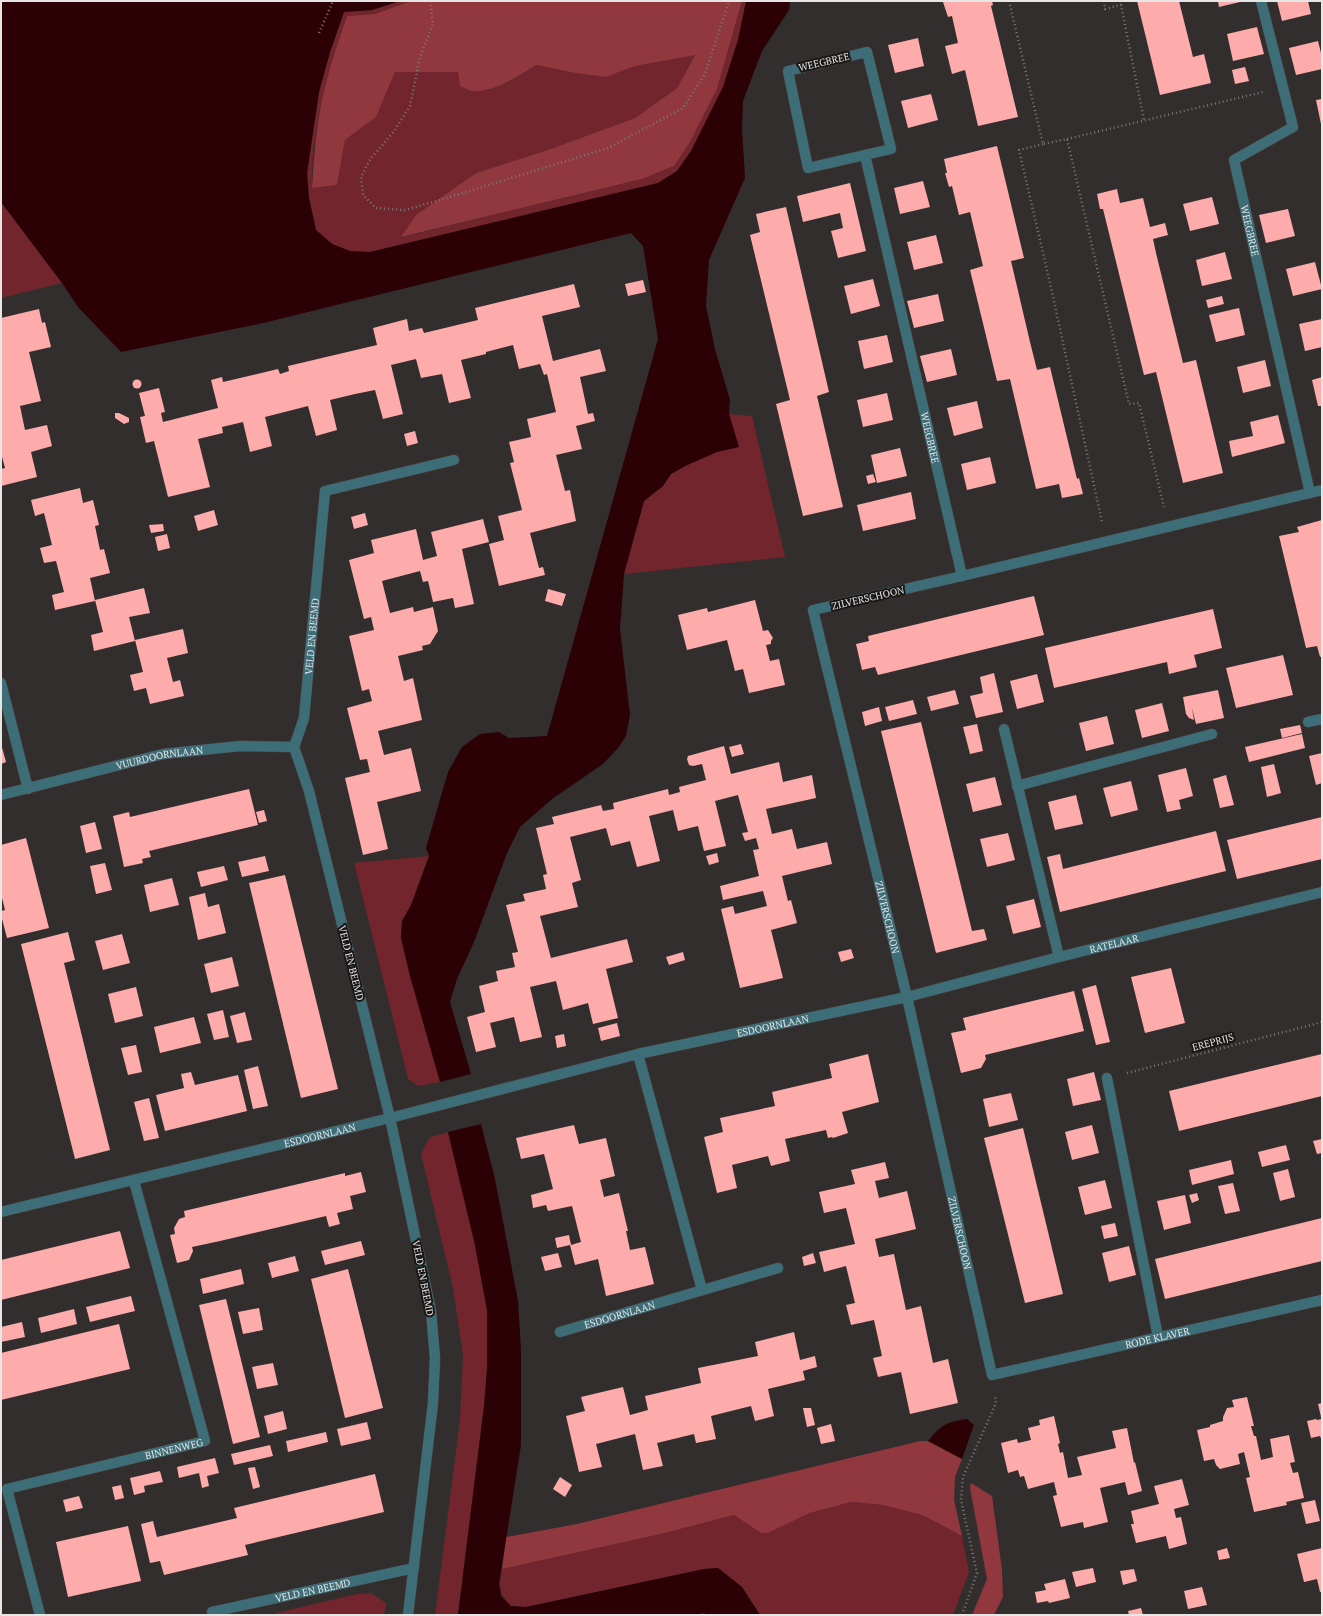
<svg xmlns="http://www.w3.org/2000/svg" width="1323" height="1616" viewBox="0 0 1323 1616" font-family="'PT Serif',serif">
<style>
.green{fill:#72252c}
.forest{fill:#91373e}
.water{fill:#2c0106}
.building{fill:#feabac}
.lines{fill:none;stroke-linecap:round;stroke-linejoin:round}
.minor-casing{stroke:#4f4b4b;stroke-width:11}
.path{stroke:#7c7979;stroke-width:2.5;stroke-dasharray:1 3;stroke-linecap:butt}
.minor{stroke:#3d6e78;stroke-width:10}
.labels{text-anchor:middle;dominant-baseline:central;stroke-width:4;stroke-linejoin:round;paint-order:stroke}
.street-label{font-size:10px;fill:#e8e5e5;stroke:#181716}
</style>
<rect width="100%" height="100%" fill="#322e2e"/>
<g class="green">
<path d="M 400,1 L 411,1 L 375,14 L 347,16 C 328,71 311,129 312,188 L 337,185 L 345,140 L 376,117 L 395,72 L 459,72 L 460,86 C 464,88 468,91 472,91 C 496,93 518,76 537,65 L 575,73 L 606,77 L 635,66 L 695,54 L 677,88 L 635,118 L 548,150 L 476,173 L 416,215 L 402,237 L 642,179 L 674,166 L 690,142 L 717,89 L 742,1 L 746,1 L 738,40 L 723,87 L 691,151 L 677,171 L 658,183 L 370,252 L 350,251 L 332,244 L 316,230 L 309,198 L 307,173 L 319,92 L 330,52 L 344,12 L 372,10 Z"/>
<polygon points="1,202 62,283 1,298"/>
<polygon points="729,414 752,416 785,557 624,574 644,501 663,486 671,474 685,466 717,452 739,447"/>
<polygon points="429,856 411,905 402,921 401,938 410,976 440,1082 418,1086 408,1079 354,863"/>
<polygon points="448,1132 475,1245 487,1310 487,1369 484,1406 458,1615 435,1615 460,1420 463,1355 453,1288 421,1154 430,1137"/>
<path d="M 851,1502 L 883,1505 L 922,1515 L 962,1536 L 969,1572 L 953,1615 L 760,1615 L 742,1587 L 718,1568 L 704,1569 L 526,1607 L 511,1606 C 498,1592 499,1588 502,1569 L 661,1534 L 734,1515 L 761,1533 L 768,1533 L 810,1513 Z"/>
<polygon points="371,1593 386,1603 384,1615 275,1615 276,1613 357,1594"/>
</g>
<g class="forest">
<path d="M 411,1 L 742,1 L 717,89 L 690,142 L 674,166 L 642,179 L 401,237 L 416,215 L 476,173 L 548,150 L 635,118 L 677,88 L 695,55 L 635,66 L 606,77 L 575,73 L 537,65 C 517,76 496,93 472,91 C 468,91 464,88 460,86 L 458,72 L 395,72 L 376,117 L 345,140 L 337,185 L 312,188 C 314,157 316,126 323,96 C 329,69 338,42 347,16 L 375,14 Z"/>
<polygon points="920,1441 928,1441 962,1459 955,1477 954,1500 962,1536 922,1515 883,1505 851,1502 810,1513 768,1533 761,1533 734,1515 661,1534 502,1569 506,1537 577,1524"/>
<polygon points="971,1483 992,1496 1002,1570 1003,1597 994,1615 972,1615 987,1579 970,1488"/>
</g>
<g class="water">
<polygon points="1,1 400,1 372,10 344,12 330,52 319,92 307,173 309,198 316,230 332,244 350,251 370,252 658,183 677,171 691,151 723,87 738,40 746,1 790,1 789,10 762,51 743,101 742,128 745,178 709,260 706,306 715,349 730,400 729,414 739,447 717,452 685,466 671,474 663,486 644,501 624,574 620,629 630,715 626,736 618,748 603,764 552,799 520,827 507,853 474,942 457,979 450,1002 471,1074 440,1082 410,976 401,938 402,921 411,905 429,856 426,848 448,772 462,747 480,734 499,732 509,738 547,736 658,339 643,246 631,233 259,324 121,352 78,307 62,283 1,202"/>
<polygon points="481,1124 495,1179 518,1301 521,1349 521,1445 499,1584 501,1596 511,1606 526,1607 704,1569 718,1568 742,1587 760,1615 708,1615 704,1613 693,1615 458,1615 484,1406 487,1369 487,1310 475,1245 448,1132"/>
<path d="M 967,1419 L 974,1425 L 962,1459 L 928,1441 C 941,1425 946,1422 967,1419 Z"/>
</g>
<g class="building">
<polygon points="992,1 993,5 991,6 1018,117 978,126 965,70 952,74 945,46 958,43 952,16 948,17 943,2"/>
<polygon points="1137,1 1179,1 1193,57 1204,54 1211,83 1160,95"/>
<polygon points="1218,1 1240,1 1240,2 1219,7"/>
<polygon points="1277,1 1308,1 1311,14 1282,21"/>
<polygon points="1257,27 1264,54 1233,61 1227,34"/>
<polygon points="918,38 924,66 895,73 888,45"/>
<polygon points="1318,41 1322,57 1322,69 1296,75 1289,48"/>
<polygon points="1245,67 1249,81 1235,84 1232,70"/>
<polygon points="931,94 938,120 908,128 901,101"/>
<polygon points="1322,99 1322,124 1321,124 1316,100"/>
<polygon points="997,146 1024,258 1011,261 1030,342 1037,370 1050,367 1077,479 1079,478 1083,494 1062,498 1059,484 1036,489 1010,379 997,381 970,270 983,266 970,212 959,215 952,186 949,187 945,173 947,173 944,159"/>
<polygon points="923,181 930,207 900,214 894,188"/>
<polygon points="850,183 866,251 838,258 831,231 843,228 840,213 803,222 797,196"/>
<polygon points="1117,189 1120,203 1143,198 1150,227 1165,223 1168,235 1153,239 1156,253 1183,363 1196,360 1223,473 1183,483 1156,372 1144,375 1103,209 1100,209 1097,194"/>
<polygon points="1212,197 1219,224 1190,231 1183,204"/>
<polygon points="786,207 829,392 817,396 843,507 803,516 776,404 790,400 750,235 760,232 756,214"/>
<polygon points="1288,209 1295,236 1266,243 1259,215"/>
<polygon points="936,235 943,263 914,270 907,242"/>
<polygon points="1225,252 1232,279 1202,286 1196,260"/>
<polygon points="1315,262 1322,289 1293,296 1286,269"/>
<polygon points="873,279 880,306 851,314 844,286"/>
<polygon points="643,280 646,292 628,296 625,284"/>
<polygon points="574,284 580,307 542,316 553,361 600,349 606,371 580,377 588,414 593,413 595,421 576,426 582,449 556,455 565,491 570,490 576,521 530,533 539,568 543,567 545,575 499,586 489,544 504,540 498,516 522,510 510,463 514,462 509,442 531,437 527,419 556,412 547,374 544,375 540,364 519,369 513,345 486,352 486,354 461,360 471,398 449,403 442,374 421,378 416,359 391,365 403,414 383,419 375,390 355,394 330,400 337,430 316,436 308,406 265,417 272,446 250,452 243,422 222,427 223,433 198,439 210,487 168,497 154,441 146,443 140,417 145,416 139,393 159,388 165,412 161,413 163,422 218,408 211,380 222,377 223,382 278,369 280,374 289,371 288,366 377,345 373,328 407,319 409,331 422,328 424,333 478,320 475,308"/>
<polygon points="938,294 944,321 914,328 907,301"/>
<polygon points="1222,296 1224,304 1208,308 1206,300"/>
<polygon points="1239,308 1245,335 1216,342 1209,315"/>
<polygon points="39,309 42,323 45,322 51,347 29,352 41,401 20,406 25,430 47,425 52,446 31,452 37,477 1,486 1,469 5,468 1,453 1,368 2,368 1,318"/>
<polygon points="1322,319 1322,347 1305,351 1299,324"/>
<polygon points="887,335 893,362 864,369 858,341"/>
<polygon points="951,349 957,375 927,382 920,356"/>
<polygon points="1265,360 1271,386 1243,393 1237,367"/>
<polygon points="1322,377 1322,406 1318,406 1312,380"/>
<circle cx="137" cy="384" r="4.5"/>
<polygon points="887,393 893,420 863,427 857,400"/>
<polygon points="977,401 983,428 954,436 947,408"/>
<polygon points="115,413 119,413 129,418 129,422 124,424 115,418"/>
<polygon points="1278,415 1285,443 1232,457 1229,441 1253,436 1250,422"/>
<polygon points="415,431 418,443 407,446 404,434"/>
<polygon points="900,448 907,476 877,483 871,455"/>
<polygon points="990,457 996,483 967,490 961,464"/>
<polygon points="873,474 876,482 868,484 866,476"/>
<polygon points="80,488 83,503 93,500 99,525 95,526 100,550 104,549 110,573 90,578 95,601 55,610 52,595 64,592 56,561 44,563 40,548 52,545 44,513 35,516 31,500"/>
<polygon points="911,492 916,519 863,531 857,505"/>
<polygon points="214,510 218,525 198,531 194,516"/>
<polygon points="365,513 368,525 354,529 351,517"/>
<polygon points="483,519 489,542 462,549 474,604 455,608 453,598 433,602 428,581 423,582 420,571 382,581 390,613 413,607 414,612 433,607 438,631 430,644 422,646 423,650 398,656 404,681 413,678 422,720 378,731 384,755 411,748 421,791 377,802 388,849 363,855 345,778 370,772 367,759 360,760 347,708 372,701 369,689 362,691 349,636 374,630 371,617 364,619 349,560 374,553 371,540 416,529 423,560 437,556 431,532"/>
<polygon points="1322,520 1322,656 1320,657 1317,646 1306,648 1279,536 1299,532 1297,527"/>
<polygon points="163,524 164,531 151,533 149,525"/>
<polygon points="167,534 170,548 158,551 155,537"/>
<polygon points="144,588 150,613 129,617 135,641 94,651 91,635 103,632 95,600"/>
<polygon points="548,589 566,594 562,606 545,601"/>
<polygon points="1034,596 1044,635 878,675 875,667 862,670 856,644 869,641 868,636"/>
<polygon points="755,600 763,631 768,630 773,638 771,641 771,644 766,645 770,661 779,659 785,685 749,693 743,669 735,671 727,640 687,650 678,615 707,608 708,612"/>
<polygon points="1213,609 1222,648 1194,655 1197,667 1169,674 1167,662 1054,688 1045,648"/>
<polygon points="183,629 188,653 167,658 173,682 180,680 184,696 150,704 146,688 134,691 130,675 143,672 135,640"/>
<polygon points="1283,655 1293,695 1236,708 1226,668"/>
<polygon points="994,673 1003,712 976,718 970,696 983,693 980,677"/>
<polygon points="1037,674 1044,702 1017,709 1010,681"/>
<polygon points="955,690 959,704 931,711 927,697"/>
<polygon points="1218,690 1224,718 1196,724 1192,708 1194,720 1189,718 1186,714 1183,697"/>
<polygon points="913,700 917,714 889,721 885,707"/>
<polygon points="1162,703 1169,731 1142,738 1135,710"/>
<polygon points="879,707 882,721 865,726 862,712"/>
<polygon points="1107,716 1114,744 1086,751 1079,723"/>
<polygon points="921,722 972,931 984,929 987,940 936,953 881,731"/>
<polygon points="977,724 983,751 970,754 963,727"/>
<polygon points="1300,725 1302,733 1282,738 1280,729"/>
<polygon points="1302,734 1305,748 1249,762 1245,747"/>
<polygon points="1,744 6,762 1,764"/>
<polygon points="741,744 744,754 732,757 729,747"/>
<polygon points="724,746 731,774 779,762 783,782 812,775 816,798 766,809 772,834 792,829 797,849 827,842 832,864 782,876 788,901 791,900 797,923 771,930 783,978 740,988 721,909 733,906 735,914 767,906 763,891 723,900 720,886 759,876 753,850 759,849 756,838 745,841 742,833 748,832 738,795 715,801 726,846 704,851 698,826 678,831 673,810 649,816 660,861 637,867 630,841 611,846 606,828 570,837 581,880 572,883 578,907 540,916 551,958 627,939 633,962 606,969 618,1018 593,1024 588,1003 563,1010 556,981 530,987 542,1037 520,1042 514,1017 490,1023 496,1047 476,1052 467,1017 485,1012 479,986 498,981 496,971 515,967 512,953 518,952 506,905 525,901 523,894 546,889 543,875 547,874 536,828 554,824 552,817 601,805 603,811 614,809 613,803 668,789 669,795 680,792 679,787 706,780 702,764 693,766 689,765 687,759 688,756"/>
<polygon points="1322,753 1322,783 1316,785 1309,756"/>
<polygon points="1274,764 1281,793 1267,797 1261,767"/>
<polygon points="1186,768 1193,796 1179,800 1181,809 1167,812 1158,775"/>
<polygon points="1226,775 1234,805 1220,808 1213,779"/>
<polygon points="995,777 1002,805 973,812 966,784"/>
<polygon points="1131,781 1138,810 1111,817 1103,788"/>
<polygon points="249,789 258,825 149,851 151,857 142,859 143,863 124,867 113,816 129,812 130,817"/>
<polygon points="1076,795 1083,824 1055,830 1048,802"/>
<polygon points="264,810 267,821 259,823 256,812"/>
<polygon points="1322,817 1322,859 1237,879 1227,840"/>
<polygon points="95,822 102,849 86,853 80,826"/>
<polygon points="1216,831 1226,871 1060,912 1047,857 1060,854 1063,869"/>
<polygon points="1008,833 1015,860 987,867 980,839"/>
<polygon points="26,838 49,928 7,938 1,915 1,911 5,910 1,894 1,845"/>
<polygon points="717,853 719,862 709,865 706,856"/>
<polygon points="265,856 269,871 242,877 238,862"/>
<polygon points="105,863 112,890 96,894 90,866"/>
<polygon points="224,866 228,880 201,887 197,872"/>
<polygon points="285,875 338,1089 301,1098 249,883"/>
<polygon points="172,878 179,905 150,912 144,885"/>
<polygon points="205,893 208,907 219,904 226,933 198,940 189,897"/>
<polygon points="1034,899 1041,927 1013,934 1006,906"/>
<polygon points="68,932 75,960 64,963 110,1150 75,1159 21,944"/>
<polygon points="122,934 130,963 103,970 95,941"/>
<polygon points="851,949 854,958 841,962 838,952"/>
<polygon points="683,952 685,960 669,965 666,957"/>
<polygon points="232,957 239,986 211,993 204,964"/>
<polygon points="1171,968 1185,1023 1145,1033 1131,977"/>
<polygon points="1096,985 1110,1042 1096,1045 1082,989"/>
<polygon points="136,987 143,1016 115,1023 108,994"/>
<polygon points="1074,991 1084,1031 985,1055 986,1059 981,1068 961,1073 951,1033 966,1030 963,1018"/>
<polygon points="223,1010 229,1037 214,1040 207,1014"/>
<polygon points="245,1012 252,1040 237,1043 230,1016"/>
<polygon points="194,1017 201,1043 160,1053 154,1027"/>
<polygon points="617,1023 620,1036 601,1041 598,1028"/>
<polygon points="564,1034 566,1046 557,1048 555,1036"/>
<polygon points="136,1045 142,1072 128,1075 121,1048"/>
<polygon points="868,1054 879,1102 842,1112 848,1133 833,1138 832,1137 828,1138 826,1130 785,1139 790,1161 771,1166 768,1156 732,1165 737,1188 717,1193 704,1137 723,1132 720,1118 775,1106 772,1092 832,1078 829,1064"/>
<polygon points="1322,1054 1322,1096 1179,1131 1169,1091"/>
<polygon points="258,1066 268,1106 253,1109 244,1070"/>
<polygon points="191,1072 195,1085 238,1075 247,1111 165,1131 156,1095 184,1088 181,1074"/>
<polygon points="1094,1072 1101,1100 1073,1106 1067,1079"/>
<polygon points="1011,1093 1018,1120 989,1127 983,1099"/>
<polygon points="149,1098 159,1138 144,1141 134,1102"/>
<polygon points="574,1125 579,1144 606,1138 615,1176 600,1180 604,1197 619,1193 628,1231 626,1231 630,1250 645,1247 654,1284 606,1296 598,1259 575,1265 570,1245 557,1248 555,1238 569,1235 571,1245 581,1242 572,1206 548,1211 546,1205 533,1208 531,1195 553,1189 544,1154 521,1159 516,1138"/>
<polygon points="1092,1125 1099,1153 1072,1160 1065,1132"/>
<polygon points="1023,1128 1063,1294 1025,1303 984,1138"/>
<polygon points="1322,1139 1322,1153 1317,1154 1313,1141"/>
<polygon points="1286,1145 1290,1160 1262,1167 1258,1152"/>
<polygon points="1231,1160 1234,1174 1192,1185 1189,1170"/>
<polygon points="885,1162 889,1178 875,1181 879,1198 907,1191 916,1229 875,1239 879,1257 894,1254 906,1310 921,1306 933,1363 948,1359 958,1403 910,1414 901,1372 878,1377 873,1358 882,1356 874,1320 851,1325 846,1305 855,1303 846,1266 824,1272 819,1252 855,1244 846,1208 824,1213 819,1192 855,1184 851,1170"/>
<polygon points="1288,1169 1295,1197 1280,1201 1273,1173"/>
<polygon points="361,1172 366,1192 350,1196 353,1209 337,1213 340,1224 329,1227 326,1216 220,1241 192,1247 193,1251 189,1260 177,1263 170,1235 175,1234 174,1228 179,1219 185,1217 184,1211 345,1173 345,1176"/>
<polygon points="1105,1180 1112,1208 1085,1215 1078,1187"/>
<polygon points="1233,1183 1240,1211 1225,1214 1218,1186"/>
<polygon points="1197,1193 1199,1200 1192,1203 1189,1195"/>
<polygon points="1185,1195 1191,1223 1164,1230 1157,1201"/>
<polygon points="1322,1218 1322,1261 1165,1299 1155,1259"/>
<polygon points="1115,1223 1118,1236 1104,1239 1101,1226"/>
<polygon points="120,1231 130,1268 1,1300 1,1260"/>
<polygon points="361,1241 365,1255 325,1265 321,1251"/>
<polygon points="1129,1246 1136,1275 1109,1282 1102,1253"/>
<polygon points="558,1253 562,1267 545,1271 541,1257"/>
<polygon points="813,1253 816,1263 804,1266 802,1257"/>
<polygon points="295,1256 299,1271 272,1278 268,1263"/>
<polygon points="241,1269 244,1284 203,1294 200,1279"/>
<polygon points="348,1269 383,1408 345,1418 311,1279"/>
<polygon points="131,1296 135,1311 90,1322 86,1307"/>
<polygon points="226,1299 260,1437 233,1444 199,1305"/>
<polygon points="259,1308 263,1330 243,1334 238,1312"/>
<polygon points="74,1309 77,1324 41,1333 38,1318"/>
<polygon points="22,1322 25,1337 1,1342 1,1327"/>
<polygon points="119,1324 130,1369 1,1400 1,1353"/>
<polygon points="794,1332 800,1360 815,1356 817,1367 803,1371 805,1380 768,1389 774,1416 755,1421 751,1406 711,1416 716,1439 696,1443 694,1434 657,1443 663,1466 643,1470 635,1434 596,1444 602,1467 579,1472 566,1416 585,1411 581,1397 623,1387 630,1415 648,1410 645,1396 701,1383 698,1368 758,1356 755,1342"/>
<polygon points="273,1363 278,1385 257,1389 252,1367"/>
<polygon points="1247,1397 1254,1426 1251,1426 1254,1436 1256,1436 1261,1460 1273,1457 1270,1439 1289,1435 1295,1462 1290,1463 1293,1473 1298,1472 1304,1498 1286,1502 1287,1505 1254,1512 1246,1478 1250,1477 1244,1452 1238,1454 1240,1464 1220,1469 1216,1465 1214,1459 1204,1461 1197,1430 1210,1427 1210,1425 1223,1421 1223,1417 1227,1408 1234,1407 1232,1400"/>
<polygon points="1322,1403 1322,1417 1321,1417 1318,1404"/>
<polygon points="803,1408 811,1408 815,1425 807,1427"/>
<polygon points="283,1411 287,1429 268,1434 264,1416"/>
<polygon points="1054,1416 1060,1443 1058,1444 1060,1453 1063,1452 1068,1478 1082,1475 1077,1457 1116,1448 1112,1431 1127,1428 1134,1463 1135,1462 1142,1491 1128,1495 1125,1482 1100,1488 1108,1522 1084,1528 1083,1522 1061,1527 1053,1496 1057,1495 1054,1482 1028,1489 1024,1476 1020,1477 1018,1470 1008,1473 1001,1443 1017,1439 1018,1443 1031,1440 1028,1428 1040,1425 1039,1420"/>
<polygon points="1316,1419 1317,1420 1322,1419 1322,1441 1320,1436 1311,1438 1307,1421"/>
<polygon points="367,1422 371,1439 341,1446 337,1429"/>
<polygon points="831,1424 835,1441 821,1444 817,1428"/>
<polygon points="326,1432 328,1442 288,1452 286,1441"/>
<polygon points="270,1445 273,1456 234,1465 231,1454"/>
<polygon points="215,1458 219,1473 207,1476 209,1486 202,1488 199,1473 179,1478 177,1467"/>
<polygon points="255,1467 260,1487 253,1489 248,1468"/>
<polygon points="160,1471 163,1482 144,1486 145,1492 134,1495 130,1478"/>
<polygon points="375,1474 384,1512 245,1545 248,1555 164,1575 160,1561 150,1563 141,1524 153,1521 157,1537 237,1518 234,1508"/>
<polygon points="560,1477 572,1485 565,1497 553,1489"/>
<polygon points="1182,1479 1189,1505 1174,1509 1176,1518 1181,1517 1187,1544 1169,1549 1166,1536 1136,1543 1131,1524 1134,1524 1131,1511 1159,1504 1154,1486"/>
<polygon points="121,1485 124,1498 115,1500 112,1487"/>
<polygon points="79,1496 83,1508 66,1512 63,1500"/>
<polygon points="1315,1500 1320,1521 1306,1524 1301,1503"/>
<polygon points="128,1526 141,1581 68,1597 56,1542"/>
<polygon points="1227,1548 1230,1558 1219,1560 1217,1551"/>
<polygon points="1322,1548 1322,1592 1320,1592 1317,1579 1304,1582 1297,1554"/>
<polygon points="1093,1568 1096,1582 1076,1587 1072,1572"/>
<polygon points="1134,1569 1137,1581 1123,1585 1120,1571"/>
<polygon points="1065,1579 1070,1598 1049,1603 1048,1601 1037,1603 1035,1592 1046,1590 1044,1584"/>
<polygon points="1202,1587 1207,1605 1188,1609 1184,1591"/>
<polygon points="1141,1608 1143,1615 1129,1615 1128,1611"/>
</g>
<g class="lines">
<g class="minor-casing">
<g id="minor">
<path id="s1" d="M 1261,1 L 1293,127 L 1234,160 L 1310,493"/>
<polygon points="867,52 891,149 808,168 788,71"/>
<path id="s2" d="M 865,155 L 962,576 L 1322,490"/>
<path id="s3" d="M 962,576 L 813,610 L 907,997 L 992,1375 L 1322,1300"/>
<polyline points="1,683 28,789"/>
<polyline points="1308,722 1322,719"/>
<polyline points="1004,729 1059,957"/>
<polyline points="1017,786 1212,734"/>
<path id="s4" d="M 1,795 L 163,754 L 240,746 L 294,747"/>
<polyline points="638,1054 702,1290"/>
<polyline points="1107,1078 1158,1337"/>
<path id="s5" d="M 1,1212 L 390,1118 L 638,1054 L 907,997 L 1059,957 L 1322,892"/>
<path id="s6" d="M 560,1332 L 778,1268"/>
<path id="s7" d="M 212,1612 L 414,1568"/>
<path id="s8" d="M 40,1615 L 7,1489 L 205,1441 L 134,1181"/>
<path id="s9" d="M 408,1615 L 433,1403 L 435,1358 L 431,1311 L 390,1118 L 309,791 L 294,747 L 304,718 L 325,491 L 454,460"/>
</g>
</g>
<g class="path">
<polyline points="430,1 433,24 420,57 410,106 395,130 369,161 361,177 363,195 376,208 405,210 463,193 608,148 683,108 705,74 729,1"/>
<polyline points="1009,1 1043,144 1067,139 1129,404 1139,403 1164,507"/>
<polyline points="1104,1 1105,9 1121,5 1144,120"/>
<polyline points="319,33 333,1"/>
<polyline points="1067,139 1263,92"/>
<polyline points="1043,144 1019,150 1050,283 1102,522"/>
<polyline points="1127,1073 1322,1022"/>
<polyline points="962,1615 977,1573 961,1500 963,1477 996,1403 995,1395"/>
</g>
<use href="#minor" class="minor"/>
</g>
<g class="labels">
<g class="street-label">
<text transform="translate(824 62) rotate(-13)">WEEGBREE</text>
<text stroke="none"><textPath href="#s1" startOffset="270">WEEGBREE</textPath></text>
<text stroke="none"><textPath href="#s2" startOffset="290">WEEGBREE</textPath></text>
<text transform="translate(868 598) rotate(-13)">ZILVERSCHOON</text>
<text stroke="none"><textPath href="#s9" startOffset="999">VELD EN BEEMD</textPath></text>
<text stroke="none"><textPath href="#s4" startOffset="163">VUURDOORNLAAN</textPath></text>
<text stroke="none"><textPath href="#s3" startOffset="469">ZILVERSCHOON</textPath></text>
<text stroke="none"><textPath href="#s5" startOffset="1145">RATELAAR</textPath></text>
<text transform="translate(351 963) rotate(76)">VELD EN BEEMD</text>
<text stroke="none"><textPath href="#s5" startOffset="794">ESDOORNLAAN</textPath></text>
<text transform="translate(1213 1042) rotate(-15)">EREPRIJS</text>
<text stroke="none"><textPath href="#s5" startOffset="328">ESDOORNLAAN</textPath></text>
<text stroke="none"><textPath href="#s3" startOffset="793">ZILVERSCHOON</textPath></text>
<text transform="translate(423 1278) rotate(79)">VELD EN BEEMD</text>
<text stroke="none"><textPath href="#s6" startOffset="62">ESDOORNLAAN</textPath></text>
<text stroke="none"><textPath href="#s3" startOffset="1108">RODE KLAVER</textPath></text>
<text stroke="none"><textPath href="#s8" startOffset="302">BINNENWEG</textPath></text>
<text stroke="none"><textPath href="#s7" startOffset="103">VELD EN BEEMD</textPath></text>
</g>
</g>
<rect width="1323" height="1616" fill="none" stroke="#e8e5e5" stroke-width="4"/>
</svg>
